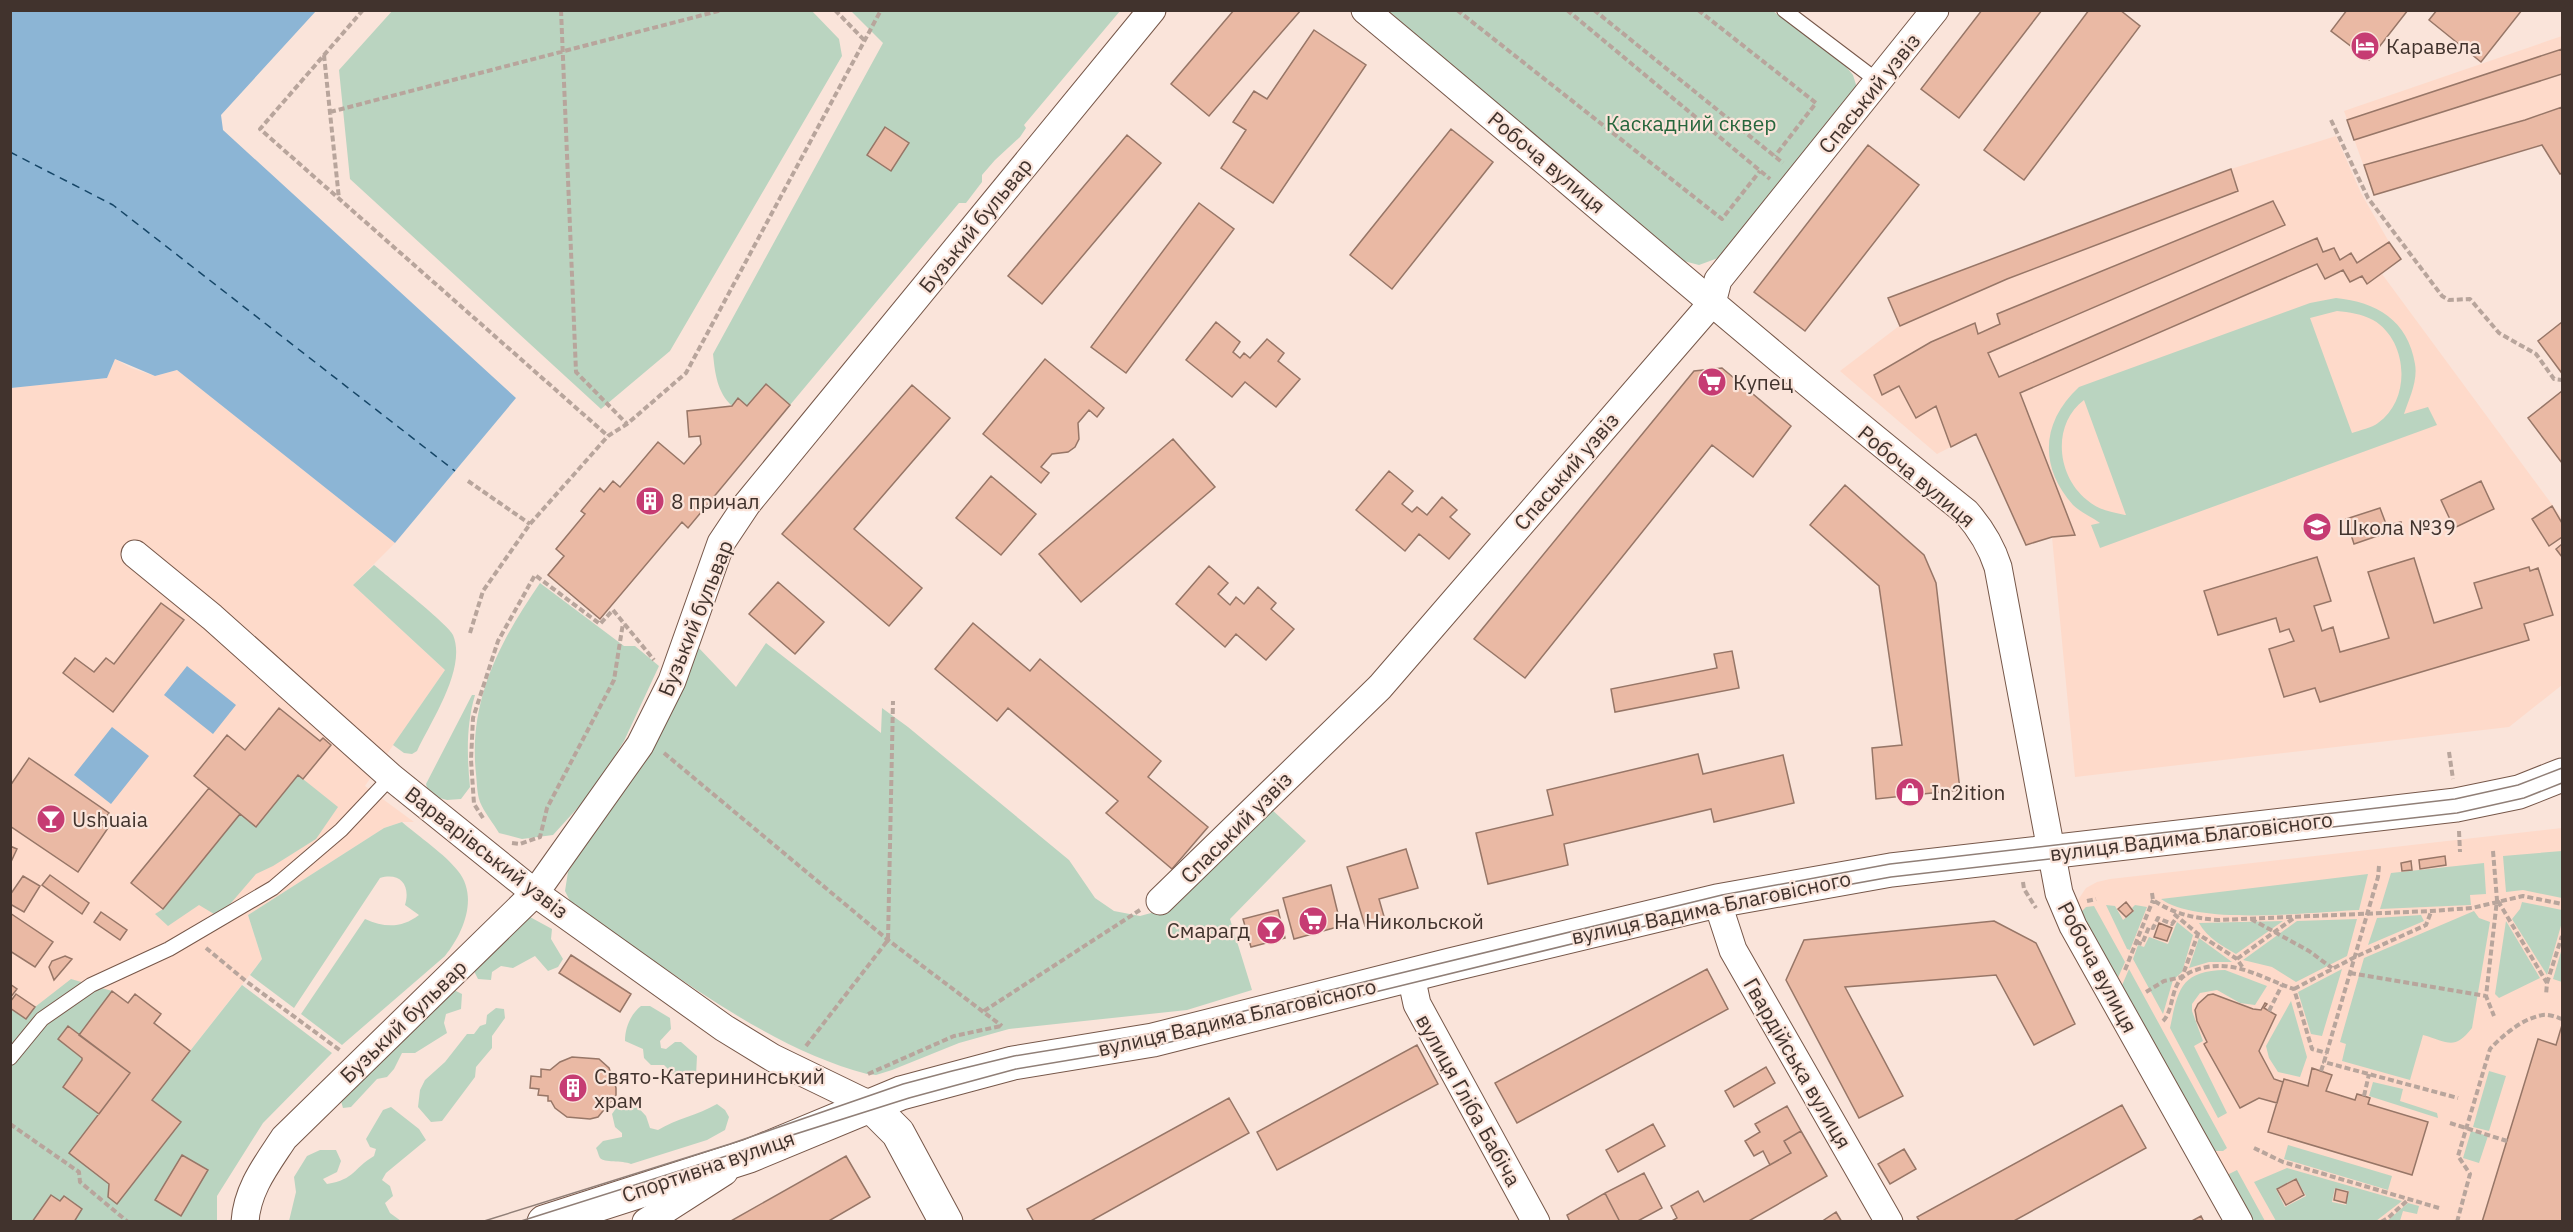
<svg xmlns="http://www.w3.org/2000/svg" width="2573" height="1232" viewBox="0 0 2573 1232" font-family="'IBM Plex Sans',sans-serif">
<style>
.built{fill:#fedaca}
.green{fill:#bad4c0;fill-rule:evenodd}
.water{fill:#8cb5d5}
.lines{fill:none;stroke-linecap:round;stroke-linejoin:round}
.ferry{stroke:#164667;stroke-width:1.5;stroke-dasharray:8 6;stroke-linecap:butt}
.building{fill:#eab9a4;stroke:#977667;stroke-width:1.5}
.lane-casing{stroke:#765749;stroke-width:16}
.street-casing{stroke:#765749;stroke-width:29}
.secondary-casing{stroke:#765749;stroke-width:35}
.path{stroke:#b8a59c;stroke-width:4;stroke-dasharray:6 3;stroke-linecap:butt}
.lane{stroke:#fff;stroke-width:14}
.street{stroke:#fff;stroke-width:27}
.secondary{stroke:#fff;stroke-width:33}
.tram{stroke:#907f77;stroke-width:1.5}
.labels{text-anchor:middle;dominant-baseline:central;stroke-width:4.5;stroke-linejoin:round;paint-order:stroke}
.poi-label{font-size:21px;fill:#41332d;stroke:#fae4da;text-anchor:start}
.street-label{font-size:21px;fill:#41332d;stroke:#fae4da}
.park-label{font-size:21px;fill:#26663c;stroke:#fae4da}
</style>
<rect width="100%" height="100%" fill="#fae4da"/>
<!-- built -->
<path class="built" d="M2562,36V178L2542,145L2374,195L2344,111Z
M2336,136L2361,193L2389,242L2401,259L2382,274L2562,518V685L2509,727L2075,777L2052,537L2026,545L1976,434L1937,454L1840,371L1899,326L1888,298L2231,169Z
M115,359L131,368L155,376L177,370L395,543L353,585L445,670L365,786L414,822H402L384,828L248,915L262,959L190,1051L128,1003L26,1019L11,1009L10,388L107,378Z
M2562,828V1221H2250L2076,903L2086,888L2097,882L2110,879Z"/>
<!-- green -->
<path class="green" d="M393,10L812,11L839,39L842,56L670,351L601,409L350,179L339,70Z
M851,11H1120L1024,125L1026,128L1020,137L995,160L982,175V182L966,203H959L790,405L766,384L747,406L738,398L732,406C717,392 715,373 713,354L883,43Z
M1376,11H1773L1843,63L1853,75L1857,88L1729,254L1699,265L1680,260Z
M2336,298C2376,302 2408,320 2415,364C2418,381 2409,399 2404,414L2428,407L2437,425L2100,548L2091,525L2100,523C2092,517 2080,512 2073,505C2038,466 2042,421 2079,387L2310,303ZM2337,311C2349,312 2362,314 2373,320C2408,340 2412,399 2378,423C2372,428 2360,430 2352,433L2310,318ZM2084,400L2126,515H2125C2111,512 2098,510 2087,500C2056,475 2052,424 2084,400Z
M374,565C386,575 450,626 453,635C467,668 431,721 417,751L412,754L404,753L393,745L445,670L353,585Z
M540,583L624,646H635L659,666L624,741L593,791L553,835L522,839L499,833C493,823 484,812 480,802C477,794 477,783 476,774C468,701 500,641 540,583Z
M766,643L881,733L882,708L908,727L1069,860L1095,898L1114,911L1140,916L1162,910L1269,807L1306,841L1230,919L1252,990L1187,1010L1009,1029L959,1043L892,1070L876,1075L867,1074C763,1047 660,963 571,903L565,891L568,872L646,751L697,646L736,687Z
M472,695H475C466,726 467,756 470,787L461,799L447,800L429,795L426,784Z
M298,775L338,807L316,839L273,866L256,874L219,917L199,905L168,926L155,914L163,909L240,814Z
M402,822C418,836 446,855 458,871C479,897 463,934 445,956L342,1045L301,1014L365,919C385,928 402,928 419,915L405,905C411,885 400,872 380,878L294,1008L250,975L262,959L248,915L384,828Z
M2562,851V898L2523,890L2506,892L2503,856Z
M2484,863L2486,894L2470,895L2471,905L2380,909L2391,873Z
M2368,874L2359,910C2312,912 2198,926 2161,899Z
M2522,902L2562,910V922L2547,975L2512,919L2520,909Z
M2106,905L2115,906L2123,920L2134,911L2132,908L2135,905L2147,907L2130,950L2127,949Z
M2094,906L2125,962L2116,982L2081,912L2086,907Z
M2474,911L2479,918L2490,922L2472,1028C2454,1051 2448,1042 2423,1035L2410,1080L2342,1061L2346,1044L2340,1042L2364,958Z
M2421,915L2424,921L2368,945L2377,918Z
M530,917L552,929L551,939L563,959L558,967L548,971L535,956L513,968L501,966L492,972L491,980L478,979L474,971Z
M2357,919L2347,956L2296,982L2272,967L2243,960L2297,921Z
M2283,921L2236,954C2223,946 2207,938 2199,923Z
M2506,921L2540,978L2499,998L2495,994Z
M2177,922L2193,935L2182,972L2173,980L2163,1014L2133,959L2138,945L2144,947L2149,937L2168,944Z
M2199,938L2232,962H2209L2189,968Z
M2562,948V982L2553,979Z
M2129,969L2227,1148L2223,1151H2213L2120,990Z
M2342,969L2322,1036L2311,1034L2298,992Z
M2225,970L2267,986L2255,1005L2240,1003L2217,990L2200,993L2192,1004V1011L2203,1041L2194,1046L2227,1113L2218,1118L2170,1028C2178,990 2180,971 2225,970Z
M71,979L112,991L127,1003L135,994L161,1014L154,1024L190,1051L242,985L332,1053L263,1123L217,1196V1221H11L10,1009L26,1019L35,1007Z
M454,990L462,994L461,1009L446,1014L444,1023L447,1033L415,1053H402L394,1069L387,1077L377,1079L351,1107L343,1108L341,1101Z
M2291,1001L2307,1057L2300,1077L2278,1072L2269,1058L2266,1046Z
M641,1006H650L670,1018L671,1029L660,1041L661,1048L666,1049L675,1042H681L697,1056L696,1076L693,1083L683,1084L664,1065H651L644,1058L643,1049L625,1041C625,1027 631,1014 641,1006Z
M496,1008L504,1009L505,1018L492,1036V1048L476,1067L475,1077L442,1121L431,1122L418,1107L420,1090L425,1080L445,1062L467,1034H474L480,1026L486,1024L487,1015Z
M2489,1071L2506,1076L2489,1131L2473,1127Z
M2373,1082L2403,1089L2400,1101L2437,1113L2438,1118L2369,1096Z
M634,1103L646,1116L650,1128L658,1130C676,1119 698,1115 717,1104L725,1110L729,1117L725,1130L707,1140L631,1164C622,1160 604,1163 600,1158C598,1155 598,1151 596,1148L603,1141L622,1137V1133L615,1127L612,1114L619,1104Z
M391,1107L419,1129L426,1140L386,1173L382,1180L390,1186L393,1196L385,1203L390,1213L401,1221H289L296,1192L294,1177L307,1156L320,1150H336L341,1161L337,1172L323,1179L327,1184C356,1179 352,1169 374,1156L376,1149L370,1147L366,1139L383,1110Z
M2471,1131L2488,1136L2479,1163L2463,1158Z
M2288,1145L2392,1176L2388,1190L2284,1159Z
M2287,1168L2402,1201L2376,1221H2276L2254,1182ZM2296,1178L2306,1196L2285,1207L2276,1189ZM2335,1188L2349,1191L2346,1205L2332,1202Z
M2237,1170L2265,1221H2250L2227,1175Z
M2408,1203L2419,1206L2417,1214L2403,1211L2400,1221H2387Z"/>
<!-- water -->
<path class="water" d="M10,11H316L221,115L223,130L516,398L395,543L177,370L155,376L115,359L107,378L11,388Z
M187,666L236,705L213,734L164,695Z
M112,727L149,756L111,804L74,775Z"/>
<g class="lines">
<!-- ferry -->
<path class="ferry" d="M10,152L113,205L455,471"/>
</g>
<!-- building -->
<path class="building" d="M1234,10H1301L1209,116L1171,84Z
M1982,10H2042L1959,118L1921,89Z
M2089,10H2120L2140,26L2024,180L1984,150Z
M2347,10H2408L2369,60L2331,31Z
M2437,10H2522L2481,62L2429,20Z
M1314,30L1366,65L1273,203L1221,168L1246,130L1233,122L1254,91L1267,99Z
M2562,49V74L2354,140L2347,120Z
M2562,107V173L2560,174L2542,145L2374,195L2364,165L2525,120Z
M885,127L909,143L891,171L867,155Z
M1451,129L1493,162L1392,289L1350,255Z
M1127,135L1161,163L1042,304L1008,276Z
M1868,145L1919,185L1805,331L1754,292Z
M2231,169L2238,191L2007,279L1900,326L1888,298Z
M2273,201L2285,225L1988,353L1999,377L2317,238L2323,252L2334,248L2340,260L2351,253L2357,263L2389,242L2401,259L2367,284L2362,276L2350,282L2343,270L2325,279L2317,264L2020,393L2075,535L2052,537L2026,545L1976,434L1951,447L1936,406L1916,418L1899,386L1882,395L1874,375L1931,342L1975,323L1978,334L2000,324L1997,314Z
M1199,203L1234,229L1126,373L1091,347Z
M1216,322L1240,342L1233,352L1240,358L1244,353L1250,358L1267,339L1284,353L1278,361L1300,379L1276,407L1245,382L1232,397L1186,360Z
M2562,322V371L2561,372L2538,341Z
M1045,359L1104,408L1097,417L1089,410L1078,423L1079,439L1075,447L1068,452L1052,454L1041,467L1049,473L1041,483L983,434Z
M1722,368L1791,426L1753,477L1712,445L1525,678L1474,639L1694,371Z
M766,384L790,405L688,528L682,522L600,619L548,575L564,556L556,549L585,514L581,511L600,488L604,492L613,481L620,487L658,442L684,464L701,444L700,436L689,437L687,411L732,406L738,398L747,406Z
M912,385L950,418L854,529L922,588L889,626L782,534Z
M2562,391V463L2528,418Z
M1173,439L1215,487L1081,602L1039,554Z
M1389,471L1413,491L1402,504L1412,512L1417,507L1427,515L1442,497L1457,510L1450,517L1470,534L1449,559L1419,534L1405,551L1356,510Z
M991,476L1036,514L1001,555L956,518Z
M2481,481L2494,509L2454,528L2441,500Z
M1845,485L1924,555L1936,583L1960,790L1876,799L1872,748L1902,745L1879,586L1810,525Z
M2552,506L2562,523V537L2549,546L2532,519Z
M2380,508L2389,532L2354,544L2346,519Z
M2401,522L2403,533L2395,535L2392,524Z
M2562,544V557L2556,549Z
M2317,557L2331,601L2314,606L2322,631L2333,627L2340,652L2389,638L2368,572L2414,558L2434,623L2482,608L2474,583L2529,567L2530,571L2538,568L2553,615L2524,624L2529,640L2320,702L2315,688L2284,697L2269,649L2294,641L2289,629L2280,632L2276,618L2218,635L2204,591Z
M1209,566L1228,583L1218,594L1230,605L1236,597L1244,604L1258,587L1276,603L1271,609L1294,629L1266,660L1236,634L1225,647L1176,604Z
M778,582L824,622L795,654L749,614Z
M161,603L184,620L113,712L63,673L75,658L94,672L106,658L114,664Z
M973,623L1030,671L1040,659L1161,761L1148,777L1208,827L1172,869L1106,813L1118,801L1008,708L997,721L935,669Z
M1732,651L1739,688L1615,712L1611,689L1717,668L1714,654Z
M279,708L320,741L323,738L331,745L303,779L298,775L256,827L194,776L227,735L245,750Z
M1698,754L1703,774L1783,755L1794,803L1714,822L1711,809L1564,844L1568,865L1488,884L1476,833L1553,815L1547,790Z
M29,758L109,813L101,824L108,828L78,872L10,826V786Z
M209,788L240,814L163,909L131,883Z
M10,846L17,849L10,864Z
M1406,849L1418,888L1379,899L1385,920L1365,926L1347,867Z
M2445,856L2446,865L2420,869L2419,860Z
M2411,861L2412,870L2402,871L2401,863Z
M50,875L89,903L82,914L42,885Z
M23,876L40,886L24,912L10,904V895Z
M1331,885L1341,926L1294,939L1283,898Z
M2126,902L2133,911L2126,917L2118,909Z
M1278,910L1285,938L1251,947L1243,919Z
M101,912L127,930L120,940L94,922Z
M10,913L53,942L35,967L10,951Z
M1994,921L2036,943L2075,1024L2034,1045L1996,975L1845,987L1903,1096L1859,1118L1786,980L1804,940Z
M2159,923L2172,928L2167,941L2154,937Z
M571,955L631,994L620,1012L559,973Z
M65,956L72,959L54,980L49,967L52,961Z
M1707,969L1728,1009L1517,1123L1495,1083Z
M10,984L17,989L10,998Z
M112,991L128,1003L135,994L161,1014L154,1023L190,1051L152,1100L181,1122L117,1204L108,1197L109,1184L69,1153L130,1073L79,1035Z
M16,994L35,1007L26,1019L10,1008V1002Z
M2213,994L2253,1009L2261,1010L2265,1003L2267,1004L2264,1008L2276,1015L2259,1051L2274,1079L2283,1082L2277,1103L2259,1098L2240,1108L2204,1044L2207,1042L2197,1021L2195,1010L2198,1004L2208,995Z
M2562,1025V1222H2482L2538,1039L2556,1045Z
M68,1026L130,1073L99,1114L63,1087L82,1060V1058L58,1039Z
M1417,1045L1438,1084L1277,1170L1257,1132Z
M572,1057L599,1059L609,1068L616,1088V1095L598,1117L590,1119L567,1117L555,1108L551,1101H548V1096L538,1095L539,1089L530,1088L531,1076L541,1077V1069L550,1070L560,1062Z
M1766,1067L1775,1083L1734,1107L1725,1091Z
M2312,1068L2332,1075L2326,1091L2355,1100L2357,1094L2364,1096L2370,1098L2368,1104L2428,1122L2412,1175L2268,1132L2284,1079L2308,1086Z
M1229,1098L1249,1133L1089,1222H1034L1027,1209Z
M2122,1105L2146,1148L2012,1222H1920L1917,1217Z
M1787,1106L1801,1131L1784,1141L1791,1153L1770,1165L1763,1151L1754,1156L1745,1141L1760,1132L1755,1124Z
M1653,1124L1665,1146L1618,1172L1606,1150Z
M1801,1131L1827,1176L1747,1222H1670L1677,1218L1671,1206L1698,1191L1704,1202L1791,1153L1784,1141Z
M1904,1149L1916,1169L1890,1184L1878,1164Z
M182,1155L208,1170L181,1216L155,1200Z
M846,1156L870,1197L827,1222H729Z
M1644,1173L1662,1208L1636,1222H1620L1605,1193Z
M2296,1179L2304,1195L2286,1205L2277,1189Z
M2336,1189L2348,1192L2346,1203L2334,1200Z
M1605,1193L1620,1222H1570L1567,1215Z
M51,1195L60,1201L64,1196L82,1209L74,1222H32Z
M1836,1212L1842,1222H1821Z
M2201,1216L2204,1222H2190Z"/>
<g class="lines">
<!-- lane casing -->
<g class="lane-casing">
<path id="lane" d="M1784,10L1879,82
M10,1058L42,1019L91,985L169,949L273,888L341,830L391,777"/>
</g>
<!-- street casing -->
<g class="street-casing">
<path id="street" d="M1365,10C1566,177 1762,349 1966,512C1981,529 1991,545 1998,567L2059,893L2073,926L2239,1222
M135,554L212,617L391,777L535,893L724,1028L773,1058L870,1105
M1160,901L1380,687L1712,303L1718,280L1935,10
M1717,901L1733,950L1889,1222
M1411,976L1417,1004L1536,1222
M245,1222C247,1189 267,1164 284,1138L535,893L640,745L672,681L721,543L747,504L1152,10
M646,1222L724,1172"/>
</g>
<!-- secondary casing -->
<g class="secondary-casing">
<path id="secondary" d="M870,1105L898,1133L946,1222
M544,1222L749,1156L901,1093L1013,1063L1153,1040L1450,965L1717,901L1891,870L2456,805L2519,792L2562,775"/>
</g>
<!-- path -->
<path class="path" d="M363,10L260,129L608,436
M561,10L576,372L627,424
M835,10L865,41
M1457,10L1722,219L1760,171
M1567,10L1770,179
M1594,10L1783,163
M1698,10L1816,103L1775,156
M324,55L339,199
M330,112L722,10
M2331,120L2368,198L2442,296L2449,300L2470,299L2499,333L2536,354L2554,379L2562,380
M468,481L530,524
M470,633L483,591L530,524L608,436L627,424L686,373L881,10
M2449,752L2453,779
M664,753L888,940L1002,1026
M483,818L474,804L471,760L473,718L498,641L535,575L600,624L613,610L654,660
M2459,831L2460,852
M512,843L520,844L540,837L547,808L614,680L623,623
M2493,851L2497,900L2486,996L2494,1016
M2379,866L2378,877L2324,1062L2458,1098
M2023,882L2024,889L2036,908
M2152,893L2153,900C2174,914 2193,918 2218,920L2431,911L2472,908L2523,896L2562,904
M2087,901L2096,899
M2498,901L2547,983L2546,995
M2174,914L2198,934L2237,959L2243,968
M2251,919L2309,951L2332,968
M2136,942L2142,944L2149,927L2153,928L2158,918L2172,924L2177,917
M206,948L247,982L341,1051
M2237,959L2294,918
M2125,970L2153,900
M2350,973L2486,996
M2547,983L2562,936
M2294,989L2355,957L2426,925L2431,912
M2146,992L2164,981L2182,977L2198,934
M984,1011L1140,910
M2269,1011L2282,985
M2163,1021C2172,1012 2171,995 2178,983C2182,976 2189,972 2196,970C2232,957 2261,978 2294,989L2312,1049L2327,1053
M806,1046L888,940L893,701
M2321,1071L2324,1062
M868,1074L954,1036L1001,1026
M2364,1096L2369,1074
M2450,1123L2507,1141
M10,1124L79,1172L80,1182L128,1222
M2254,1148L2283,1162L2439,1208
M2381,1222L2388,1218L2409,1199
M2457,1222L2470,1174L2458,1156L2490,1049C2503,1035 2523,1018 2543,1015C2549,1014 2556,1017 2562,1019"/>
<!-- lane -->
<use href="#lane" class="lane"/>
<!-- street -->
<use href="#street" class="street"/>
<!-- secondary -->
<use href="#secondary" class="secondary"/>
<!-- tram -->
<path class="tram" d="M481,1222L730,1144L903,1084L952,1071L1014,1056L1150,1034L1722,895L1890,864L2455,799L2518,785L2562,768
M518,1222L909,1098L1016,1069L1154,1046L1719,908L1891,877L2457,813L2524,798L2562,783"/>
</g>
<!-- icons -->
<defs>
<g id="hotel-disc" transform="scale(1.5)"><circle r="9.5" fill="#c63c73" stroke="#fae4da"/><path d="M-6-4.5h1.5V1H6V5H4.5V3h-9V5H-6ZM-4 0a1.8 1.8 0 1 1 3.6 0ZM.5 0V-2.5h3Q6-2.5 6 0Z" fill="#fff"/></g>
<g id="supermarket-disc" transform="scale(1.5)"><circle r="9.5" fill="#c63c73" stroke="#fae4da"/><path d="M-6-5.5h2.5l.6 2H6L4.5 2H-2.5L-4.4-4H-6ZM-1.5 3.2a1.3 1.3 0 1 0 .1 0ZM3 3.2a1.3 1.3 0 1 0 .1 0Z" fill="#fff"/></g>
<g id="building-disc" transform="scale(1.5)"><circle r="9.5" fill="#c63c73" stroke="#fae4da"/><path d="M-4-6H4V6H1V3H-1V6H-4ZM-2.5-4.3h1.7v1.8h-1.7ZM.8-4.3h1.7v1.8H.8ZM-2.5-1h1.7V.8h-1.7ZM.8-1h1.7V.8H.8Z" fill="#fff"/></g>
<g id="school-disc" transform="scale(1.5)"><circle r="9.5" fill="#c63c73" stroke="#fae4da"/><path d="M0-5L7-2L0 1L-7-2ZM-4 1L0 2.5L4 1V4Q0 6-4 4Z" fill="#fff"/></g>
<g id="shop-disc" transform="scale(1.5)"><circle r="9.5" fill="#c63c73" stroke="#fae4da"/><path d="M-5-2.5h2.3a2.7 3.5 0 0 1 5.4 0H5L5.5 6h-11ZM-1.5-2.5h3a1.5 2.3 0 0 0-3 0Z" fill="#fff"/></g>
<g id="bar-disc" transform="scale(1.5)"><circle r="9.5" fill="#c63c73" stroke="#fae4da"/><path d="M-6-5H6L.8 .8V4.5H3.5V6h-7V4.5H-.8V.8Z" fill="#fff"/></g>
</defs>
<g fill-rule="evenodd">
<use href="#hotel-disc" x="2365" y="46"/>
<use href="#supermarket-disc" x="1712" y="382"/>
<use href="#building-disc" x="650" y="501"/>
<use href="#school-disc" x="2317" y="527"/>
<use href="#shop-disc" x="1910" y="792"/>
<use href="#bar-disc" x="51" y="819"/>
<use href="#supermarket-disc" x="1313" y="921"/>
<use href="#bar-disc" x="1271" y="930"/>
<use href="#building-disc" x="573" y="1088"/>
</g>
<g class="labels">
<!-- poi labels -->
<g class="poi-label">
<text x="2386" y="46">Каравела</text>
<text x="1733" y="382">Купец</text>
<text x="671" y="501">8 причал</text>
<text x="2338" y="527">Школа №39</text>
<text x="1931" y="792">In2ition</text>
<text x="72" y="819">Ushuaia</text>
<text x="1334" y="921">На Никольской</text>
<text x="1250" y="930" text-anchor="end">Смарагд</text>
<text x="594" y="1076">Свято-Катерининський<tspan x="594" dy="24">храм</tspan></text>
</g>
<!-- street labels -->
<g class="street-label">
<text transform="translate(1869 93) rotate(-51)">Спаський узвіз</text>
<text transform="translate(1547 162) rotate(40)">Робоча вулиця</text>
<text transform="translate(975 225) rotate(-51)">Бузький бульвар</text>
<text transform="translate(1566 471) rotate(-49)">Спаський узвіз</text>
<text transform="translate(1917 476) rotate(40)">Робоча вулиця</text>
<text transform="translate(695 618) rotate(-68)">Бузький бульвар</text>
<text transform="translate(1236 827) rotate(-45)">Спаський узвіз</text>
<text transform="translate(2191 836) rotate(-7)">вулиця Вадима Благовісного</text>
<text transform="translate(487 852) rotate(38)">Варварівський узвіз</text>
<text transform="translate(1711 907) rotate(-12)">вулиця Вадима Благовісного</text>
<text transform="translate(2098 967) rotate(62)">Робоча вулиця</text>
<text transform="translate(1237 1017) rotate(-13)">вулиця Вадима Благовісного</text>
<text transform="translate(403 1021) rotate(-44)">Бузький бульвар</text>
<text transform="translate(1798 1063) rotate(60)">Гвардійська вулиця</text>
<text transform="translate(1469 1100) rotate(61)">вулиця Гліба Бабіча</text>
<text transform="translate(708 1166) rotate(-19)">Спортивна вулиця</text>
</g>
<!-- park labels -->
<g class="park-label">
<text x="1691" y="123">Каскадний сквер</text>
</g>
</g>
<!-- border -->
<rect width="2573" height="1232" fill="none" stroke="#41332d" stroke-width="24"/>
</svg>
